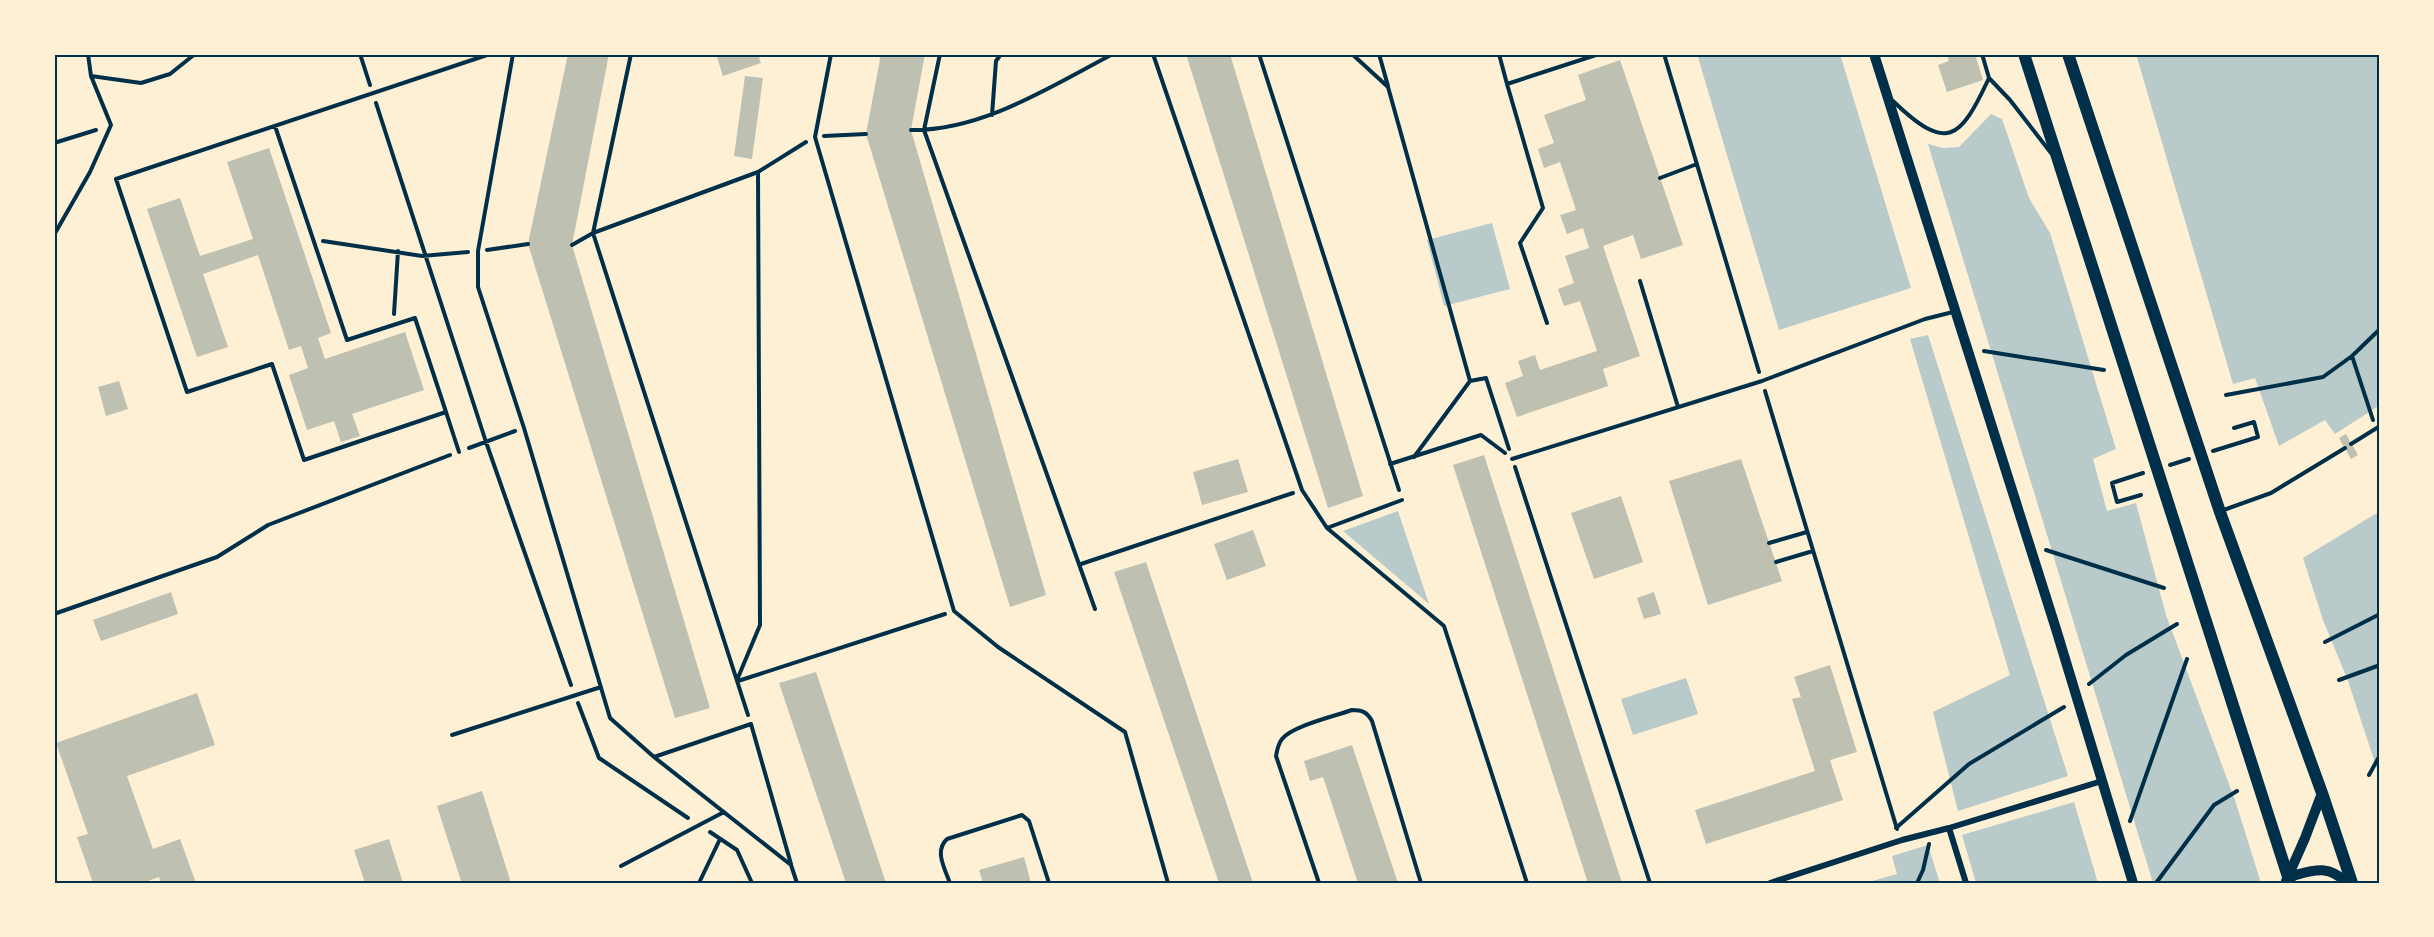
<svg xmlns="http://www.w3.org/2000/svg" width="2434" height="937" viewBox="0 0 2434 937" font-family="'Exo 2',sans-serif">
<style>
.green{fill:#b9caca}
.building{fill:#bec0b2}
.lines{fill:none;stroke-linecap:round;stroke-linejoin:round}
.path{stroke:#003049;stroke-width:4}
.service{stroke:#003049;stroke-width:4}
.minor{stroke:#003049;stroke-width:6}
.tertiary{stroke:#003049;stroke-width:10}
.primary{stroke:#003049;stroke-width:12}
.neatline{fill:none;stroke:#003049;stroke-width:2}
</style>
<rect width="100%" height="100%" fill="#fdf0d5"/>
<!-- green -->
<path class="green" d="M1697,54H1840L1911,288L1779,330Z
M2136,54H2380V405L2335,434L2325,420L2279,446L2255,378L2233,384Z
M1991,114L2002,119L2029,198L2050,233L2116,449L2093,459L2107,511L2136,503L2166,615L2235,800L2261,883H2153L1928,144L1943,148L1959,147Z
M1492,223L1510,289L1444,306L1427,240Z
M1928,335L2068,776L1958,811L1933,712L2010,675L1910,339Z
M1398,511L1429,604L1343,531Z
M2380,511V778L2348,681L2323,620L2303,558Z
M1686,678L1698,714L1633,735L1621,699Z
M2074,802L2098,883H1976L1962,835Z
M1928,845L1940,883H1865L1897,874L1892,856Z"/>
<!-- building -->
<path class="building" d="M568,54H609L572,245L710,708L675,718L528,244Z
M716,54H758L761,63L723,76Z
M881,54H925L911,130L1046,595L1010,607L866,134Z
M1186,54H1230L1363,496L1328,508Z
M1947,54H1966V56L1975,54L1983,80L1947,92L1938,65L1949,61Z
M1620,60L1683,245L1641,259L1633,235L1603,246L1640,356L1603,369L1608,386L1517,417L1505,383L1523,376L1518,361L1535,355L1540,370L1597,351L1580,301L1564,306L1558,289L1574,283L1565,256L1589,248L1583,228L1567,234L1560,215L1576,210L1560,162L1544,168L1538,149L1554,143L1544,115L1586,100L1578,75Z
M745,76L763,78L752,159L734,156Z
M269,148L331,333L318,338L325,359L405,332L424,390L352,414L360,436L341,442L334,421L307,430L289,375L308,368L301,346L289,350L258,255L203,274L228,347L197,357L147,209L180,198L200,256L253,239L227,162Z
M119,381L128,409L106,416L98,387Z
M2346,434L2358,455L2351,459L2339,438Z
M1484,455L1622,883H1588L1453,465Z
M1238,459L1248,492L1202,505L1193,472Z
M1741,459L1782,581L1708,605L1669,481Z
M1621,496L1643,562L1594,579L1571,513Z
M1253,530L1266,566L1227,580L1214,544Z
M1146,562L1253,883H1219L1114,572Z
M171,592L178,614L101,641L93,620Z
M1654,592L1661,614L1644,619L1637,598Z
M1830,665L1857,752L1830,760L1843,800L1706,844L1695,810L1815,771L1792,699L1801,697L1794,677Z
M816,672L886,883H846L779,683Z
M197,693L215,745L127,776L153,849L180,839L196,883H161L159,877L142,883H93L77,837L88,834L56,743Z
M1352,745L1398,883H1358L1323,777L1310,781L1304,761Z
M482,791L511,883H457L461,881L437,806Z
M389,839L403,883H365L354,850Z
M1024,857L1031,883H983L979,870Z"/>
<g class="lines">
<!-- path -->
<path class="path" d="M360,54L370,85
M631,54L593,233L748,715
M940,54L924,130L1095,609
M1259,54L1399,490
M1352,54L1388,87L1470,381
M1379,54L1388,86
M1664,54L1759,372
M376,103L486,442L571,685
M992,115L996,61L1001,54
M911,130C983,131 1051,86 1113,54
M824,136L866,134
M54,143L96,130
M1660,178L1697,164
M323,241L422,256L468,252
M572,245L593,233L758,172L806,142
M487,250L528,244
M394,314L398,251
M1984,351L2104,370
M2352,356L2373,420
M1765,391L1897,829
M2226,395L2323,377L2352,356L2380,329
M469,448L515,431
M2213,451L2258,437L2254,422L2234,428
M1414,457L1470,381L1486,378L1509,449
M1390,464L1481,435L1505,453
M2170,465L2189,459
M1515,467L1650,883
M2141,495L2117,502L2112,483L2143,473
M1769,543L1807,532
M2046,550L2164,588
M1776,562L1813,551
M1081,564L1293,493
M54,614L217,557L268,525L450,455
M2325,642L2380,614
M737,680L760,625L758,172
M2339,680L2380,665
M738,681L945,614
M2089,684L2126,655L2177,624
M578,703L599,758L688,818
M2369,775L2380,755
M2130,821L2187,659
M1896,828L1969,764L2064,707
M710,832L737,850L752,883
M699,883L720,839
M1917,883L1923,870L1929,844
M2156,883L2214,805L2237,791"/>
<!-- service -->
<path class="service" d="M88,54L91,76L141,83L170,74L195,54
M513,54L478,251V287L524,428L610,718L654,757L791,865L797,883
M831,54L815,137L954,611L998,647L1125,732L1168,883
M1153,54L1302,490L1327,528L1444,626L1527,883
M1499,54L1507,84
M1982,54L1989,78L2010,100L2051,153
M1893,101C1947,153 1960,140 1989,78
M275,126L347,340L415,318L446,412L304,460L272,364L187,392L116,179L490,54
M54,235L90,172L111,125L91,76
M1640,281L1678,407
M1547,323L1520,243L1543,208L1507,84L1599,54
M446,412L459,452
M2351,444L2380,426
M1512,459L1762,381L1925,319L1953,312
M2221,511L2271,493L2345,448
M1327,528L1402,500
M452,735L601,687
M654,757L751,724L791,864
M621,866L724,812
M950,883C945,869 934,851 947,839L1022,815L1029,821L1049,883
M1319,883L1276,756C1277,750 1278,744 1282,739C1292,726 1335,716 1352,710C1362,710 1367,712 1372,721L1421,883"/>
<!-- minor -->
<path class="minor" d="M1949,828L1966,883
M1770,883L1902,840L1949,828L2102,781"/>
<!-- tertiary -->
<path class="tertiary" d="M1874,54L2056,629L2133,883
M2288,877C2312,871 2327,863 2347,883
M2286,881L2305,838L2322,793"/>
<!-- primary -->
<path class="primary" d="M2024,54L2290,883
M2068,54L2220,512L2322,793L2352,883"/>
</g>
<!-- border -->
<rect width="2434" height="937" fill="none" stroke="#fdf0d5" stroke-width="111"/>
<rect x="56" y="56" width="2322" height="826" class="neatline"/>
</svg>
